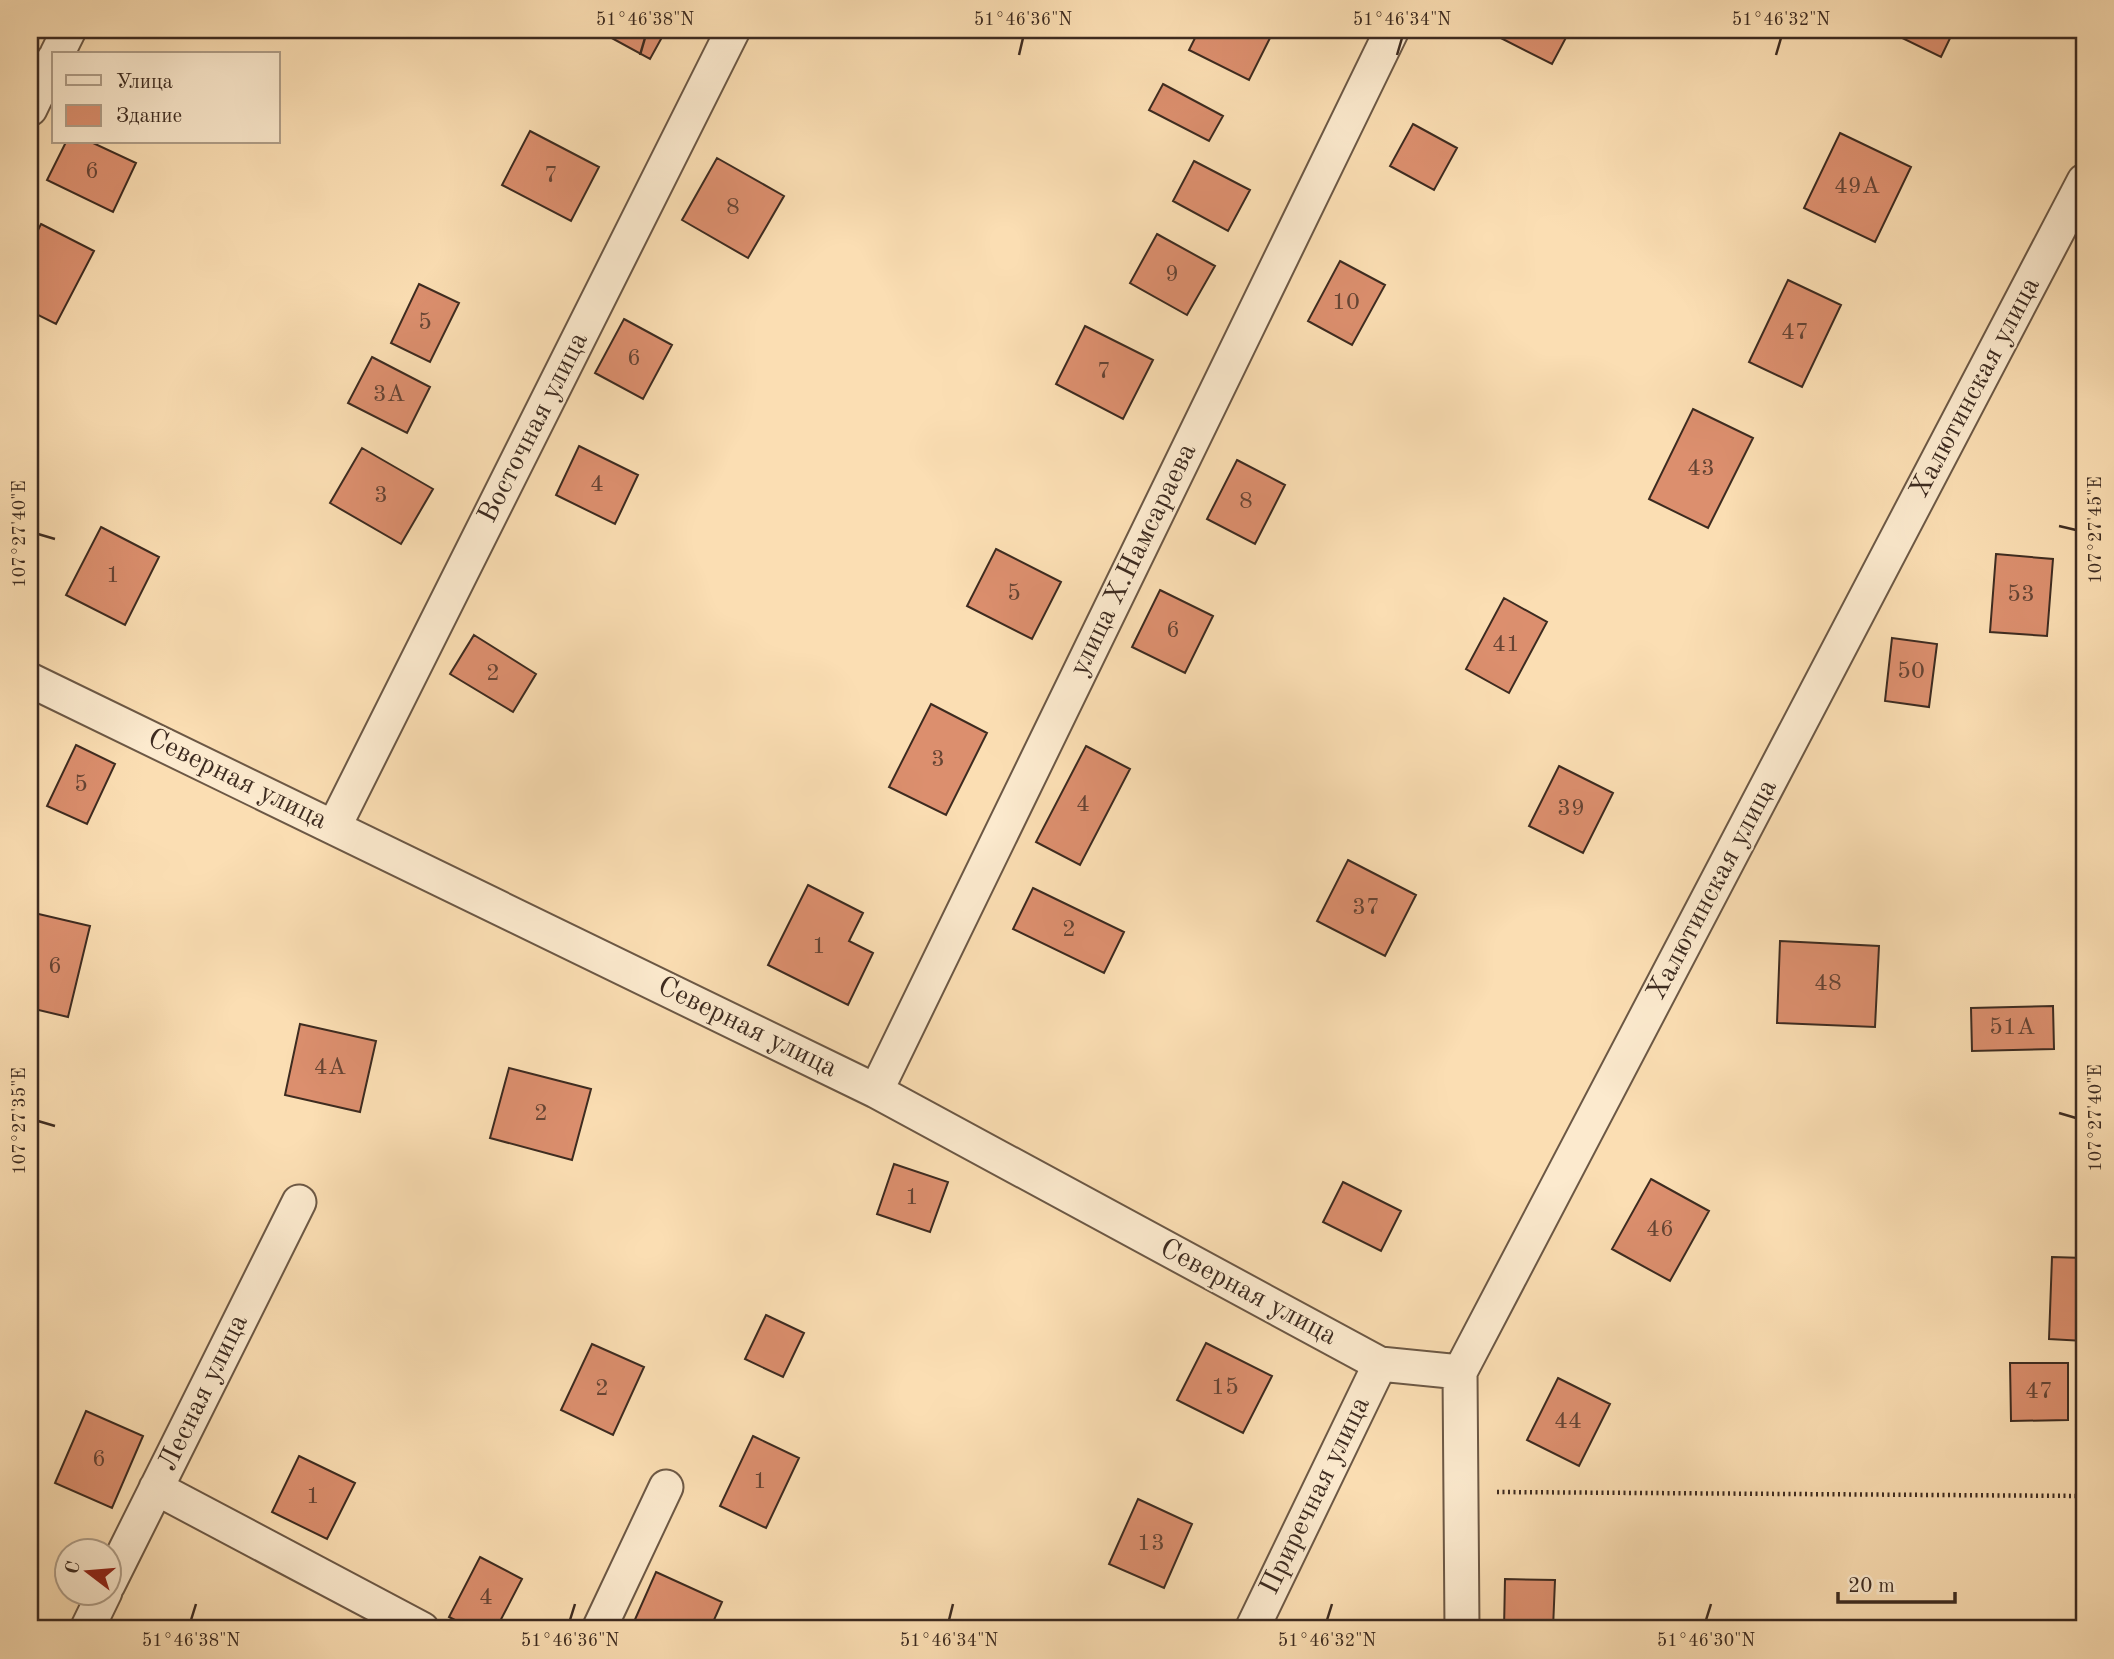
<svg xmlns="http://www.w3.org/2000/svg" width="2114" height="1659" viewBox="0 0 2114 1659" font-family="'Old Standard TT',serif">
<style>
.building{fill:#dc8f6e;stroke:#3d2b20;stroke-width:2}
.lines{fill:none;stroke-linecap:round;stroke-linejoin:round}
.street-casing{stroke:#6c5845;stroke-width:37}
.path{stroke:#3d2b20;stroke-width:4.5;stroke-dasharray:2 3.5;stroke-linecap:butt}
.street{stroke:#fceace;stroke-width:33}
.ticks{fill:none;stroke:#3d2b20;stroke-width:2.5}
.labels{text-anchor:middle;dominant-baseline:central;stroke-width:5;stroke-linejoin:round;paint-order:stroke}
.number-label{font-size:24px;fill:#654434}
.street-label{font-size:28px;fill:#3d2b20;stroke:#fceace}
.neatline{fill:none;stroke:#3d2b20;stroke-width:2.5}
.ticks-label{font-size:18px;text-anchor:middle;fill:#3d2b20}
</style>
<rect width="100%" height="100%" fill="#fbdeb3"/>
<filter id="stains"><feTurbulence type="fractalNoise" baseFrequency=".00286" numOctaves="4"/><feColorMatrix values="0 0 0 0 .2 0 0 0 0 .09 0 0 0 0 .02 0 0 0 .5 -.17"/></filter>
<radialGradient id="worn" r=".72"><stop offset=".6" stop-color="#630" stop-opacity="0"/><stop offset="1" stop-color="#630" stop-opacity=".3"/></radialGradient>
<!-- building -->
<path class="building" d="M597,30H666L650,59Z
M1199,30H1274L1249,80L1189,50Z
M1493,30H1570L1552,64L1491,33Z
M1896,30H1954L1941,57L1894,34Z
M1163,84L1223,116L1209,141L1149,110Z
M1413,124L1457,148L1434,190L1390,166Z
M530,131L599,167L571,221L502,185Z
M1840,133L1911,167L1875,242L1804,208Z
M66,142H91L136,163L113,212L47,180Z
M717,158L784,196L748,258L682,220Z
M1194,161L1250,190L1228,231L1173,201Z
M41,224L94,251L56,324L30,311V246Z
M1157,234L1215,266L1187,315L1130,283Z
M1340,261L1385,285L1352,345L1308,321Z
M1788,280L1841,305L1802,387L1749,362Z
M419,284L459,303L430,362L391,343Z
M624,319L672,345L643,399L595,373Z
M1085,326L1153,360L1123,419L1056,384Z
M372,357L430,387L407,433L348,403Z
M1693,409L1753,438L1708,528L1649,499Z
M579,446L638,475L615,524L556,495Z
M362,448L433,489L401,544L330,503Z
M1237,460L1285,485L1255,544L1207,519Z
M101,527L159,557L125,625L66,595Z
M996,549L1061,582L1032,639L967,606Z
M1996,554L2053,559L2047,636L1990,632Z
M1160,590L1213,616L1185,673L1132,647Z
M1504,598L1547,622L1509,693L1466,669Z
M474,635L536,674L513,712L450,674Z
M1892,638L1937,644L1929,707L1885,701Z
M931,704L987,733L946,815L889,787Z
M76,745L115,764L87,824L47,806Z
M1086,746L1130,769L1080,865L1036,842Z
M1559,766L1613,793L1583,853L1529,826Z
M1348,860L1416,895L1385,956L1317,921Z
M808,885L863,913L849,941L873,953L848,1005L768,965Z
M1033,888L1124,932L1104,973L1013,929Z
M30,912L90,926L68,1017L30,1008Z
M1780,941L1879,946L1875,1027L1777,1023Z
M2053,1006L2054,1049L1972,1051L1971,1008Z
M300,1024L376,1041L360,1112L285,1095Z
M509,1068L591,1089L572,1160L490,1138Z
M894,1164L948,1182L930,1232L877,1214Z
M1651,1179L1709,1211L1670,1281L1612,1249Z
M1343,1182L1401,1211L1381,1251L1323,1222Z
M2052,1257L2084,1258V1341L2049,1339Z
M766,1315L804,1333L783,1377L745,1359Z
M1206,1343L1272,1376L1243,1433L1177,1400Z
M592,1344L644,1367L613,1435L561,1410Z
M2010,1363H2068V1420L2011,1421Z
M1558,1378L1610,1404L1579,1466L1527,1440Z
M86,1411L143,1436L112,1508L55,1483Z
M753,1436L799,1458L766,1528L720,1506Z
M299,1456L355,1483L327,1539L272,1512Z
M1138,1499L1192,1524L1164,1588L1109,1564Z
M480,1557L522,1579L496,1629H473L449,1617Z
M656,1572L722,1602L710,1629H645L633,1624Z
M1505,1579L1555,1580L1553,1629H1504Z"/>
<g class="lines">
<!-- street casing -->
<g class="street-casing">
<path id="street" d="M57,54L69,30
M30,109L54,59
M30,680L876,1091L1380,1364L1460,1372
M334,827L733,30
M876,1091L1392,30
M156,1488L422,1629
M108,1585L299,1202
M87,1629L105,1592
M599,1629L666,1487
M1252,1629L1380,1364
M1462,1629L1460,1372L2084,181"/>
</g>
<!-- path -->
<path class="path" d="M1497,1492L2084,1496"/>
<!-- street -->
<use href="#street" class="street"/>
</g>
<!-- ticks -->
<path class="ticks" d="M640,55L645,38M1019,55L1023,38M1397,55L1402,38M1776,55L1781,38M2059,526L2076,530M38,534L55,539M2059,1113L2076,1118M38,1121L55,1126M191,1620L196,1604M570,1620L575,1604M949,1620L953,1604M1327,1620L1332,1604M1706,1620L1711,1604"/>
<g class="labels">
<!-- number labels -->
<g class="number-label">
<text x="92" y="172">6</text>
<text x="551" y="176">7</text>
<text x="1857" y="187">49А</text>
<text x="733" y="208">8</text>
<text x="1172" y="275">9</text>
<text x="1346" y="303">10</text>
<text x="425" y="323">5</text>
<text x="1795" y="333">47</text>
<text x="634" y="359">6</text>
<text x="1104" y="372">7</text>
<text x="389" y="395">3А</text>
<text x="1701" y="469">43</text>
<text x="597" y="485">4</text>
<text x="381" y="496">3</text>
<text x="1246" y="502">8</text>
<text x="113" y="576">1</text>
<text x="1014" y="594">5</text>
<text x="2021" y="595">53</text>
<text x="1173" y="631">6</text>
<text x="1506" y="645">41</text>
<text x="1911" y="672">50</text>
<text x="493" y="674">2</text>
<text x="938" y="760">3</text>
<text x="81" y="785">5</text>
<text x="1083" y="805">4</text>
<text x="1571" y="809">39</text>
<text x="1366" y="908">37</text>
<text x="1069" y="930">2</text>
<text x="819" y="947">1</text>
<text x="55" y="967">6</text>
<text x="1828" y="984">48</text>
<text x="2012" y="1028">51А</text>
<text x="330" y="1068">4А</text>
<text x="541" y="1114">2</text>
<text x="912" y="1198">1</text>
<text x="1660" y="1230">46</text>
<text x="1225" y="1388">15</text>
<text x="602" y="1389">2</text>
<text x="2039" y="1392">47</text>
<text x="1568" y="1422">44</text>
<text x="99" y="1460">6</text>
<text x="760" y="1482">1</text>
<text x="313" y="1497">1</text>
<text x="1151" y="1544">13</text>
<text x="486" y="1598">4</text>
</g>
<!-- street labels -->
<g class="street-label">
<text transform="translate(1976 388) rotate(-62)">Халютинская улица</text>
<text transform="translate(534 428) rotate(-63)">Восточная улица</text>
<text transform="translate(1134 560) rotate(-64)">улица Х.Намсараева</text>
<text transform="translate(237 780) rotate(26)">Северная улица</text>
<text transform="translate(1713 890) rotate(-62)">Халютинская улица</text>
<text transform="translate(747 1028) rotate(26)">Северная улица</text>
<text transform="translate(1248 1293) rotate(28)">Северная улица</text>
<text transform="translate(204 1393) rotate(-64)">Лесная улица</text>
<text transform="translate(1316 1496) rotate(-64)">Приречная улица</text>
</g>
</g>
<!-- margin -->
<rect width="2114" height="1659" fill="none" stroke="#fbdeb3" stroke-width="77"/>
<!-- legend -->
<rect x="52" y="52" width="228" height="91" fill="#fceace" stroke="#b09e88" stroke-width="2"/>
<rect x="66" y="75" width="35" height="10" fill="#fceace" stroke="#b09e88" stroke-width="2"/>
<text x="116" y="88" font-size="21" fill="#3d2b20">Улица</text>
<rect x="66" y="105" width="35" height="21" fill="#dc8f6e" stroke="#b09e88" stroke-width="2"/>
<text x="116" y="122" font-size="21" fill="#3d2b20">Здание</text>
<!-- north arrow -->
<g transform="translate(88 1572) rotate(286)"><circle r="33" fill="#fceace" stroke="#b09e88" stroke-width="2"/>
<path d="M0-5L12 26L0 18L-12 26Z" fill="#8f2418"/>
<text y="-10" font-size="19" font-weight="bold" text-anchor="middle" fill="#3d2b20">С</text>
</g>
<!-- scale -->
<path d="M1838 1592v10h117v-10" fill="none" stroke="#3d2b20" stroke-width="3.5"/>
<text x="1848" y="1592" font-size="21" fill="#3d2b20" stroke="#fceace" stroke-width="5" paint-order="stroke">20 m</text>
<rect x="38" y="38" width="2038" height="1582" class="neatline"/>
<g class="ticks-label">
<text x="645" y="25">51°46'38"N</text>
<text x="1023" y="25">51°46'36"N</text>
<text x="1402" y="25">51°46'34"N</text>
<text x="1781" y="25">51°46'32"N</text>
<text transform="translate(2095 530) rotate(-90)" y="6">107°27'45"E</text>
<text transform="translate(19 534) rotate(-90)" y="6">107°27'40"E</text>
<text transform="translate(2095 1118) rotate(-90)" y="6">107°27'40"E</text>
<text transform="translate(19 1121) rotate(-90)" y="6">107°27'35"E</text>
<text x="191" y="1646">51°46'38"N</text>
<text x="570" y="1646">51°46'36"N</text>
<text x="949" y="1646">51°46'34"N</text>
<text x="1327" y="1646">51°46'32"N</text>
<text x="1706" y="1646">51°46'30"N</text>
</g>
<rect width="100%" height="100%" filter="url(#stains)"/>
<rect width="100%" height="100%" fill="url(#worn)"/>
</svg>
